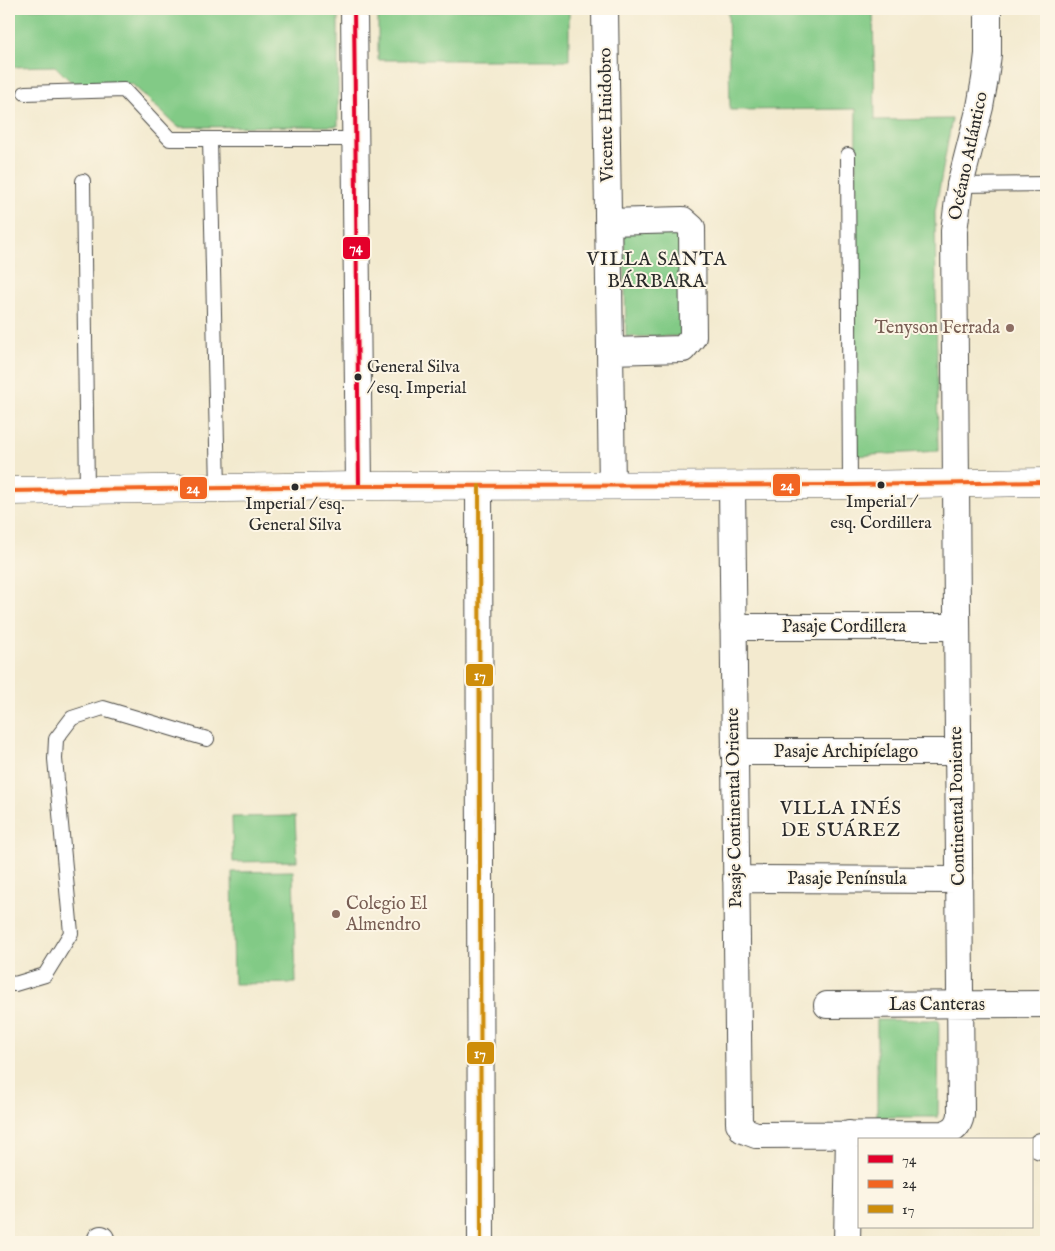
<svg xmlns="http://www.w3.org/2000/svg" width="1055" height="1251" viewBox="0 0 1055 1251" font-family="'IM FELL English',serif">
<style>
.green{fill:#82ca86;stroke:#567a58}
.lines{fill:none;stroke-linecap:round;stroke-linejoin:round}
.service-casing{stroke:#494844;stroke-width:16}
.minor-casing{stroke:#494844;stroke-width:28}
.tertiary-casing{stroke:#494844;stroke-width:29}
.service{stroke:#fff;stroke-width:14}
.minor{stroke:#fff;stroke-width:26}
.tertiary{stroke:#fff;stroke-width:28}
.bus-1-casing{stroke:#fcf5e5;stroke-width:8}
.bus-2-casing{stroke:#fcf5e5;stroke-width:8}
.bus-3-casing{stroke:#fcf5e5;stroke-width:8}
.bus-1{stroke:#e4002b;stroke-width:4}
.bus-2{stroke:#f26522;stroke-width:4}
.bus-3{stroke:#ce8d09;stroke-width:4}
.education-dot{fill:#8d6e63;stroke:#fcf5e5;stroke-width:2}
.bus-dot{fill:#2b2b2b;stroke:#fcf5e5;stroke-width:2}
.labels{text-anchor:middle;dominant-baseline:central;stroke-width:4;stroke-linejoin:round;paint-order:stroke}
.bus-label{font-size:17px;fill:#2b2b2b;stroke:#fcf5e5}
.street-label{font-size:18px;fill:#2b2b2b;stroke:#fcf5e5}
.education-label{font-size:18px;fill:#785e54;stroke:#fcf5e5;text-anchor:end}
.neighbourhood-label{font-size:19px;letter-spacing:1px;fill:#2b2b2b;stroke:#fcf5e5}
.line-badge{stroke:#fcf5e5;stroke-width:2}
.badge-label{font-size:14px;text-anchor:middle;font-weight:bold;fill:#fff}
</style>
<rect width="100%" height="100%" fill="#fcf5e5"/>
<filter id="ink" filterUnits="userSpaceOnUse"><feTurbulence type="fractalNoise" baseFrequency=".02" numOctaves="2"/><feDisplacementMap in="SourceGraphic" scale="10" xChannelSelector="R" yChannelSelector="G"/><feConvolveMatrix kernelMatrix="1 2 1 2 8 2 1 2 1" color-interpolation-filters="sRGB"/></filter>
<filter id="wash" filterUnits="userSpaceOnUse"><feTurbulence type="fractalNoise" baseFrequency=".0096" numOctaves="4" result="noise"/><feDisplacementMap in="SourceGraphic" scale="20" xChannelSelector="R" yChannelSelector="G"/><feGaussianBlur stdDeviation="1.12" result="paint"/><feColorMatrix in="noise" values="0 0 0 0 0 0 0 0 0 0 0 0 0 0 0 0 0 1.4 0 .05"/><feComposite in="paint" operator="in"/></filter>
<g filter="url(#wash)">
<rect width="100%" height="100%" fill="#f3eacf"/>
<!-- green -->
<path class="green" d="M9,9H338V126L178,127L132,84H73L55,66L9,67Z
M378,9H569V60H378Z
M728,9H873L875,120L952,119L935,212L938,451L854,456L856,109L730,110Z
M624,229H681L685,336L626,337Z
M295,816L297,861L233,862L232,817Z
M293,871L296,983L234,984L232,872Z
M877,1020H939L938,1117H877Z"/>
</g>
<g filter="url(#ink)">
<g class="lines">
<!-- service casing -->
<g class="service-casing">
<path id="service" d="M25,93L124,90L170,139H355
M210,139L218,488
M848,155L850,485
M83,181L87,490
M960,185L1046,184
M9,983L15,984L45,975L71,933L55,759L56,739L72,718L103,708L207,739"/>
</g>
<!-- minor casing -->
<g class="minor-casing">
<path id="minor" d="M354,9L359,486
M605,9L612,486
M608,222L683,220L692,228L693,337L683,349L610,351
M732,485L739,1123L743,1130L756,1135L943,1134C954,1131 959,1126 961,1115L954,231L960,185L980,107L985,79L988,54V9
M479,486L481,1242
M733,627H956
M734,752H957
M736,879L959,880
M827,1005L1046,1004
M1041,1146H1046
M101,1239V1242
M847,1242L849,1134"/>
</g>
<!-- tertiary casing -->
<g class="tertiary-casing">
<path id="tertiary" d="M9,491L359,486L850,485L1046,482"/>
</g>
<!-- service -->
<use href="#service" class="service"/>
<!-- minor -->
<use href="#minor" class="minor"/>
<!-- tertiary -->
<use href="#tertiary" class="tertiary"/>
<!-- bus-1 casing -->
<g class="bus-1-casing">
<path id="bus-1" d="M354,9L359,486"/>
</g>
<!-- bus-2 casing -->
<g class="bus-2-casing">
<path id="bus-2" d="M9,491L359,486L850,485L1046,482"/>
</g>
<!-- bus-3 casing -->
<g class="bus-3-casing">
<path id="bus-3" d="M479,486L481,1242"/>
</g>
<!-- bus-1 -->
<use href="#bus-1" class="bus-1"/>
<!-- bus-2 -->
<use href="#bus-2" class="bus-2"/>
<!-- bus-3 -->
<use href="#bus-3" class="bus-3"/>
</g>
</g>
<!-- markers -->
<g class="education-dot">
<circle cx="1010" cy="328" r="5"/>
<circle cx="336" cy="914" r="5"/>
</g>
<g class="bus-dot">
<circle cx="358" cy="377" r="4.5"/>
<circle cx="881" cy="485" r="4.5"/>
<circle cx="295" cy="487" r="4.5"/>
</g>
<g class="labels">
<!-- bus labels -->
<g class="bus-label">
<text x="367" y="367" text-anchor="start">General Silva<tspan x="367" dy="21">/ esq. Imperial</tspan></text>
<text x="881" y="502">Imperial /<tspan x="881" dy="21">esq. Cordillera</tspan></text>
<text x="295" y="504">Imperial / esq.<tspan x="295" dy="21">General Silva</tspan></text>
</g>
<!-- street labels -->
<g class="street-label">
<text transform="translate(607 115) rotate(-91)">Vicente Huidobro</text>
<text transform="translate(969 156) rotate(-78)">Océano Atlántico</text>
<text x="844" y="627">Pasaje Cordillera</text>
<text x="846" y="752">Pasaje Archipíelago</text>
<text transform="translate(958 806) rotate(-91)">Continental Poniente</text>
<text transform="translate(735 808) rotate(-91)">Pasaje Continental Oriente</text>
<text x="847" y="879">Pasaje Península</text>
<text x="937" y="1005">Las Canteras</text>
</g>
<!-- education labels -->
<g class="education-label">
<text x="1000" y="328">Tenyson Ferrada</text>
<text x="346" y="904" text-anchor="start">Colegio El<tspan x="346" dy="21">Almendro</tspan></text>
</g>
<!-- neighbourhood labels -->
<g class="neighbourhood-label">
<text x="657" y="260">VILLA SANTA<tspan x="657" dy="22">BÁRBARA</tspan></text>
<text x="841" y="809">VILLA INÉS<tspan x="841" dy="22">DE SUÁREZ</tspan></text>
</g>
</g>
<g class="line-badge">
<rect x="342" y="236" width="29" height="24" rx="5" fill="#e4002b"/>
<rect x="772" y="473" width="29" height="24" rx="5" fill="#f26522"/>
<rect x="179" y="476" width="29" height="24" rx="5" fill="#f26522"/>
<rect x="465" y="663" width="29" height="24" rx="5" fill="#ce8d09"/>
<rect x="466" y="1041" width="29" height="24" rx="5" fill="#ce8d09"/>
</g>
<g class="badge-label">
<text x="356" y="252">74</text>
<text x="787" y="490">24</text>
<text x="193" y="493">24</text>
<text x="480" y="680">17</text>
<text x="480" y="1058">17</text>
</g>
<!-- margin -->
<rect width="1055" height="1251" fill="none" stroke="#fcf5e5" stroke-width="30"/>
<!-- legend -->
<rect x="858" y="1138" width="175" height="90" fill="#fcf5e5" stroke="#a8a49b"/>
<rect x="868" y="1155" width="25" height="8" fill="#e4002b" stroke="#a8a49b"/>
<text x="902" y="1164" font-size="15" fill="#2b2b2b">74</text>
<rect x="868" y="1180" width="25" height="8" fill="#f26522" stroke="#a8a49b"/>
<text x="902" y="1188" font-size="15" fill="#2b2b2b">24</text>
<rect x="868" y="1205" width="25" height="8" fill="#ce8d09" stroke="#a8a49b"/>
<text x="902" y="1214" font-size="15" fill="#2b2b2b">17</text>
</svg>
